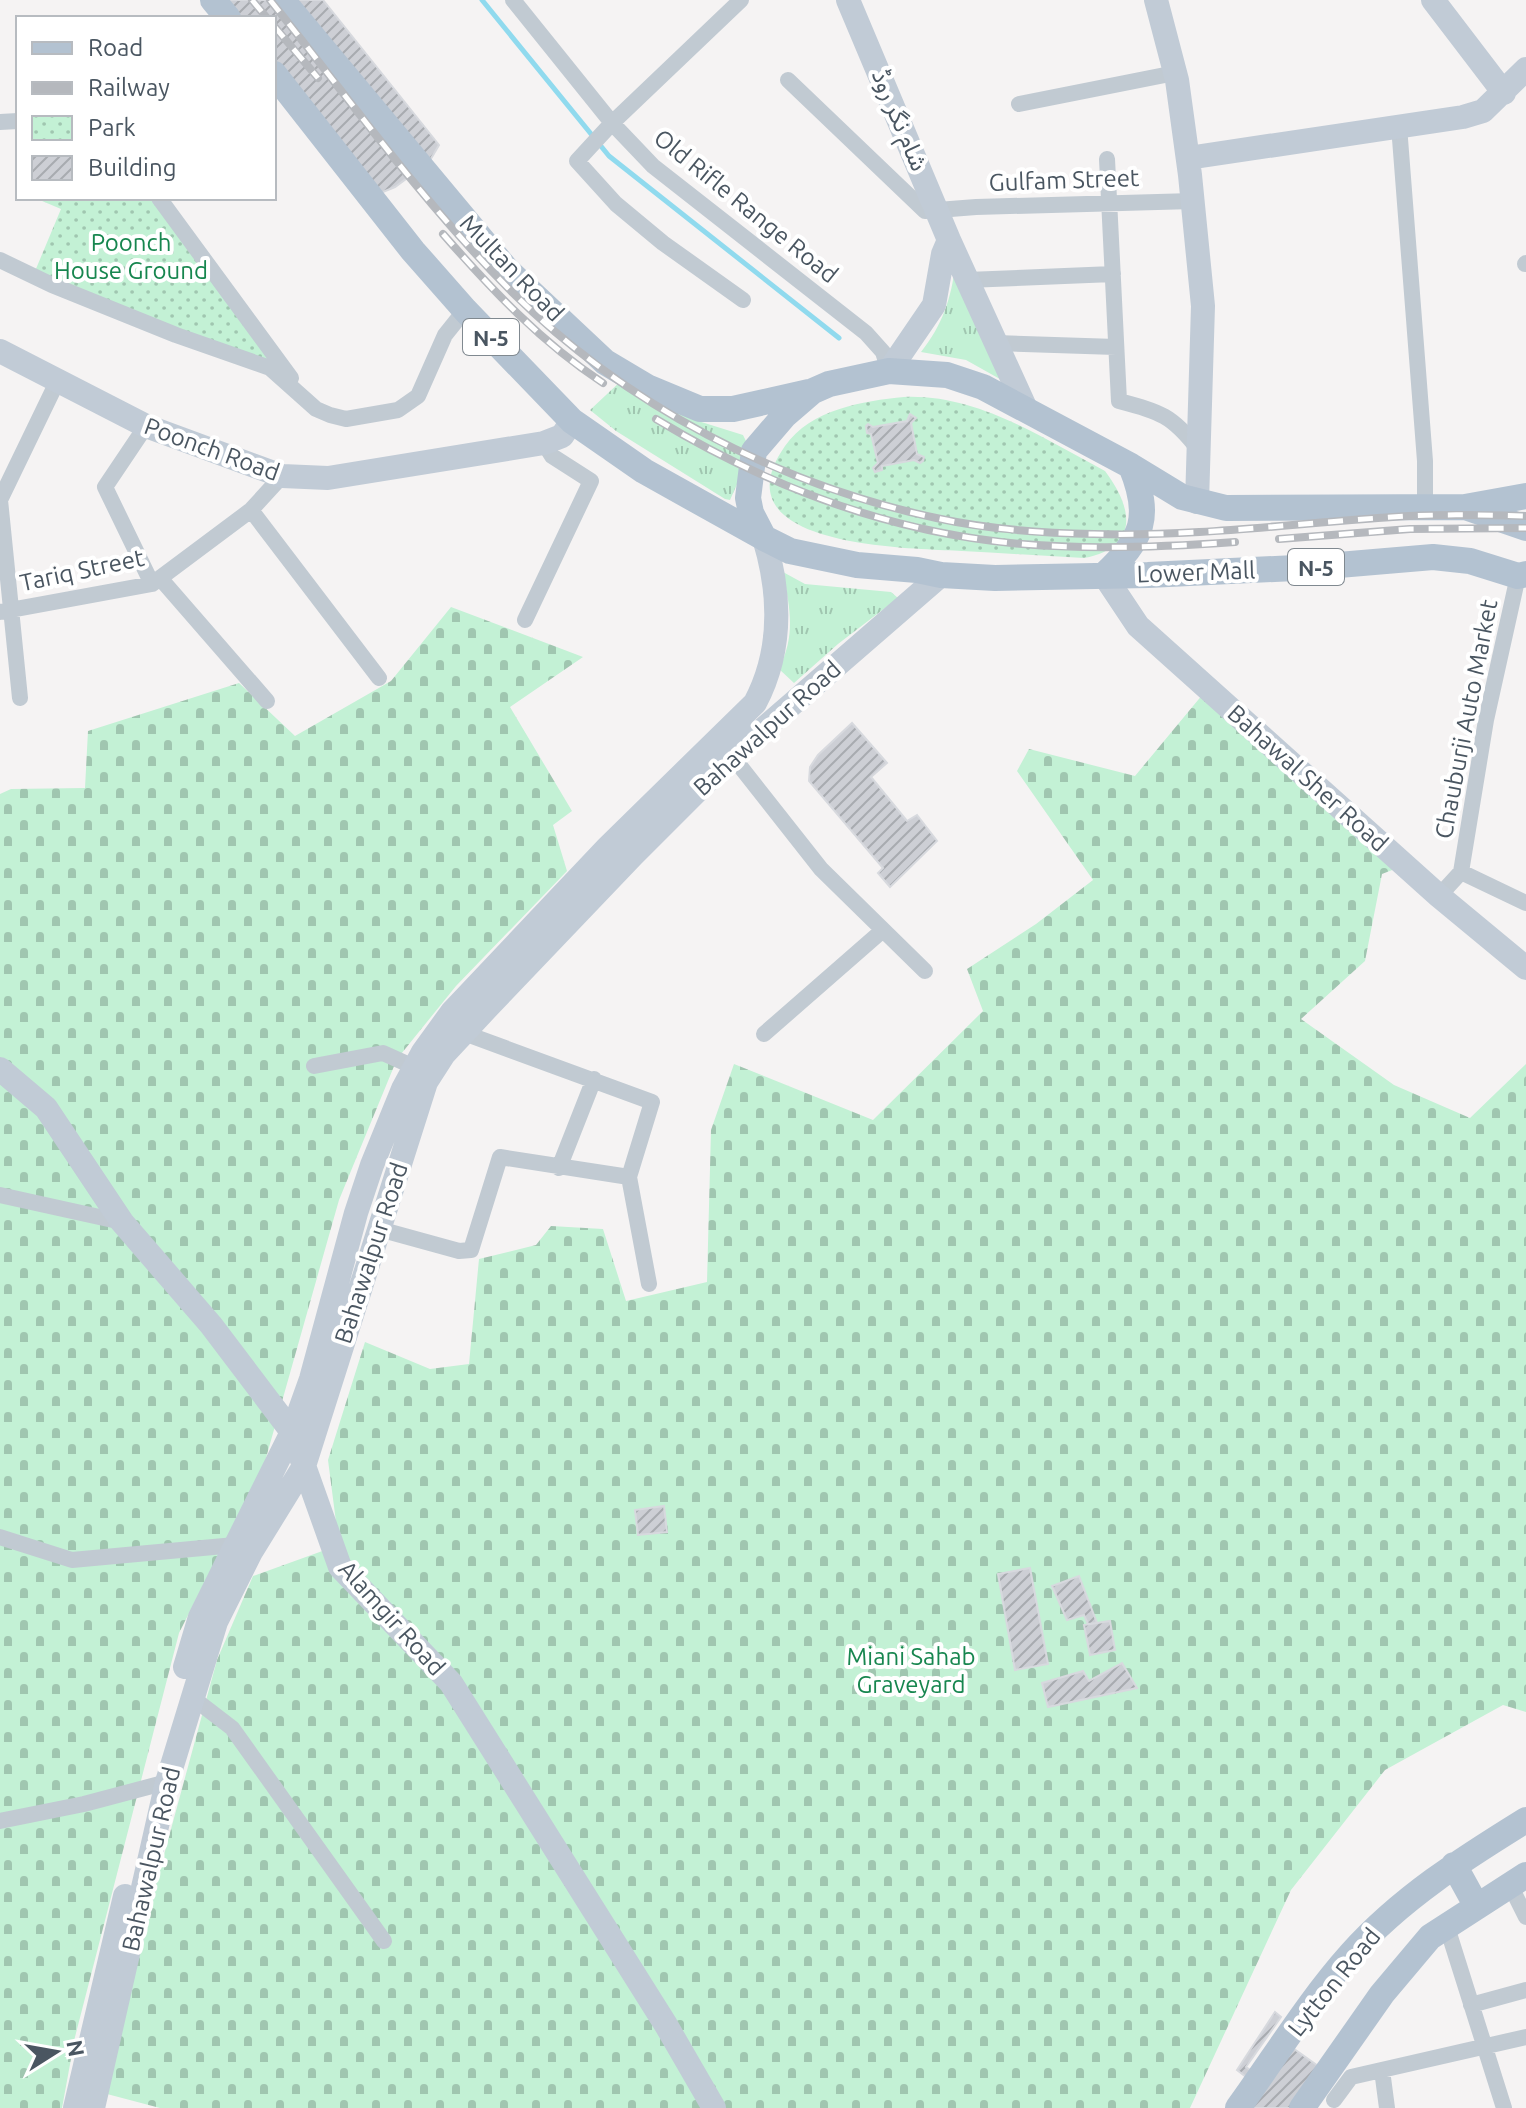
<svg xmlns="http://www.w3.org/2000/svg" width="1526" height="2108" viewBox="0 0 1526 2108" font-family="Ubuntu,'Noto Sans Arabic',sans-serif">
<style>
.grass{fill:url(#grass-tufts)}
.cemetery{fill:url(#cemetery-stones)}
.park{fill:url(#park-dots)}
.lines{fill:none;stroke-linecap:round;stroke-linejoin:round}
.stream{stroke:#90daee;stroke-width:5}
.building{fill:url(#building-hatch);stroke:#d7d9de;stroke-width:2}
.street{stroke:#c1cad2;stroke-width:16}
.secondary{stroke:#c1cbd6;stroke-width:24}
.primary{stroke:#b3c2d1;stroke-width:26}
.rail-casing{stroke:#b5b8bd;stroke-width:8}
.rail{stroke:#fff;stroke-width:5;stroke-dasharray:15;stroke-linecap:butt}
.labels{text-anchor:middle;dominant-baseline:central;stroke-width:8;stroke-linejoin:round;paint-order:stroke}
.shield{fill:#fff;stroke:#808990;stroke-width:2}
.shield-label{font-size:22px;font-weight:bold;fill:#4a5661}
.street-label{font-size:24px;fill:#4a5661;stroke:#fff}
.park-label{font-size:24px;fill:#17864f;stroke:#fff}
</style>
<defs>
<pattern id="grass-tufts" width="24" height="20" patternUnits="userSpaceOnUse" patternTransform="scale(2)"><rect width="24" height="20" fill="#c3f1d5"/><path d="M3 7l-1-3M5 7V3M7 7l1-3M15 17l-1-3M17 17v-4M19 17l1-3" fill="none" stroke="#a0c6b0"/></pattern>
<pattern id="cemetery-stones" width="16" height="16" patternUnits="userSpaceOnUse" patternTransform="scale(2)"><rect width="16" height="16" fill="#c3f1d5"/><path d="M2 7V4a2 2 0 0 1 4 0v3zM10 15v-3a2 2 0 0 1 4 0v3z" fill="#a0c6b0"/></pattern>
<pattern id="park-dots" width="8" height="8" patternUnits="userSpaceOnUse" patternTransform="scale(2)"><rect width="8" height="8" fill="#c3f1d5"/><path d="M2 2h.1M6 6h.1" fill="none" stroke="#a0c6b0" stroke-width="1.8" stroke-linecap="round"/></pattern>
<pattern id="building-hatch" width="6" height="6" patternUnits="userSpaceOnUse" patternTransform="scale(2)"><rect width="6" height="6" fill="#cdcfd5"/><path d="M-1 1l2-2M0 6l6-6M5 7l2-2" fill="none" stroke="#a8abb0"/></pattern>
</defs>
<rect width="100%" height="100%" fill="#f5f3f3"/>
<!-- grass -->
<path class="grass" d="M955,265L1007,383L966,360L921,352C942,326 952,297 955,265Z
M622,380L695,420L743,435L746,441L738,482L730,500L725,499L616,431L590,410Z
M783,572L805,584L891,592L898,598L838,644L794,683L779,669C796,634 790,609 783,572Z"/>
<!-- cemetery -->
<path class="cemetery" d="M451,607L583,657L510,707L572,811L553,825L567,871L456,986L397,1059L339,1200L264,1465L179,1633L75,2037L62,2108H0V794L11,789L85,788L88,731L239,683L295,736L391,681Z
M1208,688L1405,865L1382,874L1365,961L1301,1019L1394,1085L1470,1118L1526,1064V1712L1503,1705L1385,1770L1291,1890L1190,2108H160L107,2094L143,1932L217,1660L253,1576L339,1545L328,1460L365,1342L430,1369L469,1364L479,1259L536,1245L551,1226L603,1229L626,1301L707,1282L711,1130L734,1064L873,1120L983,1011L967,969L1036,924L1093,880L1017,771L1029,749L1135,776Z"/>
<!-- park -->
<path class="park" d="M35,198H159L304,396L269,368L33,276L61,209Z
M904,397C978,394 1042,438 1105,471C1133,508 1140,547 1084,558C1043,556 1003,553 962,551C909,548 714,548 785,446C811,409 863,401 904,397Z"/>
<g class="lines">
<!-- stream -->
<path class="stream" d="M482,0L609,156L839,338"/>
</g>
<!-- building -->
<path class="building" d="M206,0H323L439,145L429,162L395,187L368,198L274,84V18H220Z
M910,414L916,418L911,423L917,454L924,457L923,461L920,463L914,460L882,466V470L875,472L873,468L878,463L871,434L867,433L866,426L868,424L873,427L907,421Z
M852,723L887,763L871,777L907,821L917,815L937,841L890,887L878,873L883,868L809,781L810,767L818,755Z
M664,1506L667,1532L638,1535L635,1510Z
M1030,1568L1048,1664L1015,1670L998,1574Z
M1079,1576L1097,1623L1088,1624L1084,1615L1067,1620L1052,1586Z
M1110,1621L1115,1650L1090,1655L1084,1625Z
M1122,1663L1137,1688L1048,1707L1042,1683L1083,1671L1089,1681Z
M1275,2012L1281,2017L1246,2067L1263,2079L1287,2044L1321,2068L1303,2108H1244L1259,2087L1237,2070Z"/>
<g class="lines">
<!-- street -->
<path class="street" d="M513,0L612,123L653,166L866,333L883,352L889,371
M741,0L612,123L577,161L616,204L663,243L743,300
M788,80L925,211L976,207L1193,201
M1019,104L1175,73
M0,122L18,121
M1399,126L1425,461V508
M1107,159L1119,401C1160,412 1172,415 1198,449
M159,198L291,378
M0,260L52,285L176,335L270,368L316,409L330,415L346,419L398,410L418,396L445,335L465,310
M1525,264L1526,263
M967,280L1113,274
M996,343L1116,347
M146,426L105,487L152,584
M251,510L379,678
M160,578L267,701
M0,612L152,584L251,510L282,476
M525,620L591,481L552,456L544,443
M20,698L0,500L57,382
M732,756L821,869L925,971
M1461,872L1486,720L1518,576
M1439,896L1461,872L1526,903
M464,1033L652,1102L629,1177L649,1284
M764,1034L883,930
M314,1066L383,1053L414,1067
M559,1168L594,1079
M0,1195L122,1222
M379,1229L459,1251L471,1250L500,1157L629,1177
M0,1537L72,1560L235,1545
M193,1698L232,1728L384,1941
M0,1821L84,1804L167,1782
M1510,1885L1526,1917
M1446,1924L1504,2108
M1471,2005L1526,1990
M1382,2070L1387,2108
M1334,2100L1351,2077L1526,2037"/>
<!-- secondary -->
<path class="secondary" d="M848,0L949,240L1026,409
M1156,0L1177,80L1190,175L1203,306L1197,502
M1433,0L1504,93
M1188,158L1463,117L1483,111L1526,69
M0,351L146,426L282,476L328,478L544,443L562,436L572,421
M889,371L934,305L943,254L949,240
M1104,575L1138,626L1439,896L1526,968
M0,1069L46,1108L122,1222L211,1325L292,1432L340,1567L451,1683L666,2025L714,2108
M185,1667L200,1617L292,1432L311,1379L356,1213L372,1165L403,1089L423,1052L452,1012L608,847L755,703C783,650 781,594 764,538
M75,2108L125,1896
M93,2108L167,1782L216,1622L251,1552L304,1466L426,1082L444,1054L485,1010L634,854L732,756L941,575"/>
<!-- primary -->
<path class="primary" d="M213,0L228,18
M282,0L507,270L605,362L647,387L700,409H733L809,392
M274,74L413,251L465,310L572,421L644,471L764,538
M1131,466L1182,497L1226,508L1465,507L1526,496
M1468,508L1526,528
M1104,575C1143,539 1152,517 1131,466L983,387L947,375L889,371L829,384L813,391L784,416L754,451L748,498L751,513L764,538L790,551L857,565L917,570L941,575L995,578L1148,575L1315,567L1433,557L1470,561L1518,576L1526,574
M1454,1865L1476,1905
M1238,2108C1275,2057 1309,2001 1351,1954C1401,1898 1463,1859 1526,1820
M1302,2108L1382,1994L1430,1937L1526,1875"/>
<!-- rail casing -->
<g class="rail-casing">
<path id="rail" d="M252,0L267,18
M270,0C348,97 420,199 508,288C624,405 780,486 941,519C992,530 1043,533 1094,534C1200,537 1304,522 1409,516C1448,514 1487,515 1526,516
M274,26L318,78
M443,234C492,290 541,342 603,383
M656,419C767,486 891,533 1022,544C1093,550 1165,547 1235,542
M1279,539L1410,529L1526,528"/>
</g>
<!-- rail -->
<use href="#rail" class="rail"/>
</g>
<g class="labels">
<!-- shield labels -->
<g class="shield">
<rect x="463" y="319" width="56" height="36" rx="6"/>
<rect x="1288" y="549" width="56" height="36" rx="6"/>
</g>
<g class="shield-label">
<text x="491" y="337">N-5</text>
<text x="1316" y="567">N-5</text>
</g>
<!-- street labels -->
<g class="street-label">
<text transform="translate(900 120) rotate(67)">شام نگر روڈ</text>
<text transform="translate(1064 180) rotate(-2)">Gulfam Street</text>
<text transform="translate(746 206) rotate(39)">Old Rifle Range Road</text>
<text transform="translate(512 268) rotate(46)">Multan Road</text>
<text transform="translate(212 449) rotate(20)">Poonch Road</text>
<text transform="translate(82 570) rotate(-12)">Tariq Street</text>
<text transform="translate(1196 572) rotate(-2)">Lower Mall</text>
<text transform="translate(1466 719) rotate(-79)">Chauburji Auto Market</text>
<text transform="translate(767 728) rotate(-42)">Bahawalpur Road</text>
<text transform="translate(1308 778) rotate(42)">Bahawal Sher Road</text>
<text transform="translate(371 1253) rotate(-72)">Bahawalpur Road</text>
<text transform="translate(392 1618) rotate(48)">Alamgir Road</text>
<text transform="translate(151 1859) rotate(-77)">Bahawalpur Road</text>
<text transform="translate(1334 1982) rotate(-51)">Lytton Road</text>
</g>
<!-- park labels -->
<g class="park-label">
<text x="131" y="242">Poonch<tspan x="131" dy="28">House Ground</tspan></text>
<text x="911" y="1656">Miani Sahab<tspan x="911" dy="28">Graveyard</tspan></text>
</g>
</g>
<!-- legend -->
<rect x="16" y="16" width="260" height="184" fill="#ffffff" stroke="#b7bbc0" stroke-width="2"/>
<rect x="32" y="42" width="40" height="12" fill="#b3c2d1" stroke="#b7bbc0" stroke-width="2"/>
<text x="88" y="56" font-size="24" fill="#4a5661">Road</text>
<rect x="32" y="82" width="40" height="12" fill="#b5b8bd" stroke="#b7bbc0" stroke-width="2"/>
<text x="88" y="96" font-size="24" fill="#4a5661">Railway</text>
<rect x="32" y="116" width="40" height="24" fill="url(#park-dots)" stroke="#b7bbc0" stroke-width="2"/>
<text x="88" y="136" font-size="24" fill="#4a5661">Park</text>
<rect x="32" y="156" width="40" height="24" fill="url(#building-hatch)" stroke="#b7bbc0" stroke-width="2"/>
<text x="88" y="176" font-size="24" fill="#4a5661">Building</text>
<!-- north arrow -->
<g transform="translate(56 2052) rotate(79)" stroke="#ffffff" stroke-width="6" paint-order="stroke">
<path d="M0-6L14 30L0 20L-14 30Z" fill="#4a5661"/>
<text y="-12" font-size="22" font-weight="bold" text-anchor="middle" fill="#4a5661">N</text>
</g>
</svg>
